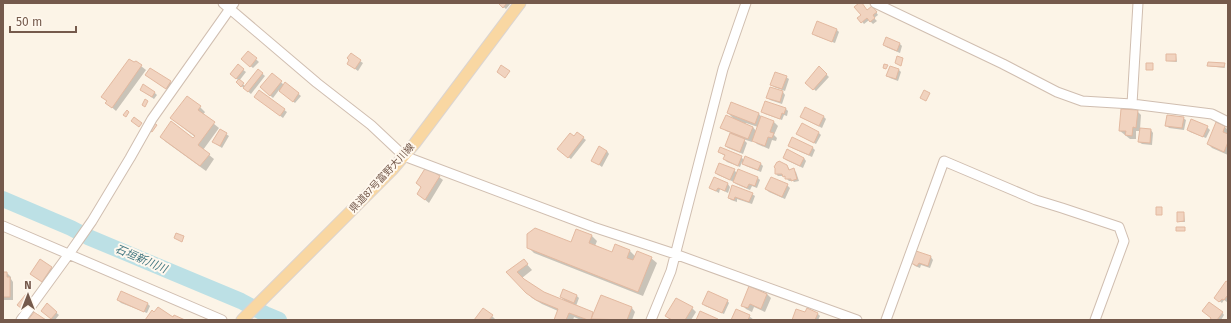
<svg xmlns="http://www.w3.org/2000/svg" width="1231" height="323" viewBox="0 0 1231 323" font-family="'Fira Sans','Noto Sans JP',sans-serif">
<style>
.shadow{fill:#0003;fill-rule:evenodd}
.lines{fill:none;stroke-linecap:round;stroke-linejoin:round}
.river{stroke:#bce0e5;stroke-width:16}
.building{fill:#f1d3bf;stroke:#e3b9a0}
.minor-casing{stroke:#d0beb0;stroke-width:11}
.major-casing{stroke:#dbd4d0;stroke-width:13}
.minor{stroke:#fff;stroke-width:9}
.major{stroke:#f9d7a2;stroke-width:11}
.labels{text-anchor:middle;dominant-baseline:central;stroke-width:4;stroke-linejoin:round;paint-order:stroke}
.street-label{font-size:10px;fill:#755a4c;stroke:#fff8ee}
.water-label{font-size:11px;font-style:italic;fill:#437781;stroke:#fff8ee}
</style>
<rect width="100%" height="100%" fill="#fcf4e7"/>
<!-- shadow -->
<path class="shadow" d="M499,3H511L506,9Z
M874,9L878,15L874,18L877,21L873,24L869,20L864,24L859,18L867,11Z
M837,30L839,32L835,43L816,36L813,33Z
M886,39L900,44L902,46L900,53L886,47L884,45Z
M248,52L259,62L253,68L245,62Z
M1176,55L1177,62L1167,61Z
M360,61L363,63L358,71L351,66Z
M136,62L146,70L116,111L107,103Z
M1224,64L1225,68L1208,66Z
M238,66L246,72L239,81L245,86L258,70L265,76L251,94L238,83V80L234,77Z
M899,70L901,72L898,81L890,78L888,76Z
M272,74L284,85L286,83L301,96L295,103L279,90L273,98L264,90Z
M826,74L829,77L816,91L809,85Z
M146,75L170,82L172,84L169,90Z
M786,77L789,79L785,91L774,87L771,84Z
M260,91L287,112L283,118L258,99Z
M144,92H154L157,95L154,99Z
M783,92L785,95L782,104L770,100L768,98Z
M732,104L759,114L762,117L774,122L778,126L774,135L777,138L776,141L772,140L769,149L757,144L753,140L752,142L743,139L747,143L743,154L728,148L726,146L731,133L726,131L722,127L735,120L728,113ZM746,123L758,127L756,131L753,127L745,124Z
M200,107L205,112L203,115L219,128L203,150L214,159L206,171L166,142L161,137L194,139L195,137L171,118Z
M786,109L788,111L787,116L784,115L782,120L765,114L762,112Z
M1137,111L1141,115L1140,129L1151,130L1153,133L1152,145L1142,144L1139,142L1140,131H1136V139H1130L1120,131Z
M801,117H824L826,119L822,128L804,119Z
M1183,118L1186,120L1184,130L1169,128L1166,125Z
M1217,123L1225,127L1228,130L1227,134L1228,135V155L1212,148L1208,144Z
M1207,127L1210,130L1206,138L1190,132L1188,129Z
M220,130L229,136L222,148L216,144Z
M577,133L586,140L571,159L561,152Z
M819,133L821,135L816,144L800,136L798,134Z
M790,145L812,147L815,150L812,157L792,148Z
M607,151L609,154L602,167L592,160Z
M787,151L804,158L806,161L803,168L786,160L784,158Z
M719,152L741,157L744,160L746,157L761,164L763,166L761,172L746,166L742,162L740,167L727,162L724,159L725,156Z
M787,166L790,170H793L796,172L799,181L794,182L793,181H789L784,176H778L775,173V167Z
M734,170L737,173L738,171L758,178L760,180L757,188L752,186L750,190L736,184L734,182L718,175L716,173Z
M439,177L443,180L429,203L418,194L422,188L417,183Z
M714,178L728,184L730,187L728,193L720,189L719,193L710,188Z
M787,185L790,188L785,199L769,192L766,189Z
M752,194L755,196L752,204L737,199V202L731,200L729,198Z
M1184,213L1185,222H1179L1178,221Z
M577,230L592,236L597,241L595,246L612,253L630,251L636,257L651,258L657,263L643,296L534,253L528,247L571,243Z
M917,252L931,257L933,260L930,268L921,265L920,268L915,266L912,263Z
M40,260L54,270L45,284L31,274Z
M524,261L532,270L522,278L544,293L566,302L561,297L564,291L577,296L579,298L576,306L594,315L632,308L635,312L632,320H581L574,317L573,320H555L558,311L542,304L532,298L508,272Z
M3,273H7L11,277V279L13,282V300H3Z
M1228,283V300L1227,302L1224,300L1222,303L1218,300Z
M749,288L767,294L771,298L765,312L754,307L752,312L746,309L742,305Z
M118,300L147,303L150,306L147,313L121,303Z
M727,300L729,303L724,314L705,306L703,303Z
M47,305L59,315L55,320H53L45,313Z
M692,308L696,312L691,320H671L666,316Z
M1222,312L1224,315L1221,320H1211Z
M805,314H818L820,316L818,320H793Z
M492,316L496,320H475Z
M749,316L754,320H733Z"/>
<g class="lines">
<!-- river -->
<path class="river" d="M3,199L71,228L88,237L241,301L267,315L279,320"/>
</g>
<!-- building -->
<path class="building" d="M498,3H507L503,8Z
M859,3H862L867,10L872,6L877,12L873,15L875,18L870,22L867,18L861,23L857,18L861,15L854,7Z
M817,21L837,29L832,42L812,34Z
M886,37L900,43L897,51L883,45Z
M248,51L257,58L250,67L241,59Z
M351,53L361,60L355,69L347,64L349,60L347,58Z
M1166,54H1176V61H1166Z
M897,56L903,58L901,66L895,63Z
M129,59L134,62L136,61L142,65L112,108L105,103L107,101L101,97Z
M1208,62L1225,63L1224,67L1207,66Z
M1146,63H1153V70H1146Z
M238,64L244,69L236,79L230,74Z
M884,64L888,65L886,69L883,68Z
M501,65L510,71L505,78L497,72Z
M819,66L827,74L813,90L805,83Z
M890,66L899,69L896,79L886,76Z
M150,68L171,81L166,89L145,75Z
M258,69L263,73L248,92L243,88Z
M775,72L787,76L782,89L770,85Z
M272,73L282,81L270,96L260,87Z
M239,79L244,83L241,87L236,82Z
M285,82L299,93L293,102L279,91Z
M143,84L155,92L152,97L140,90Z
M770,87L783,91L780,102L766,98Z
M259,90L285,109L280,116L254,97Z
M924,90L930,93L926,101L920,98Z
M187,96L201,106L198,110L215,122L198,145L210,154L200,166L160,137L171,121L193,138L195,136L170,118Z
M145,99L148,101L145,107L142,105Z
M765,101L786,108L784,114L782,113L780,119L761,112Z
M731,102L759,113L755,124L727,113Z
M805,107L824,116L819,126L800,117Z
M1121,109L1138,110L1136,128L1133,127L1132,136L1125,135L1126,131H1119Z
M127,110L129,112L126,117L123,115Z
M726,115L753,127L748,139L720,128Z
M1167,115L1184,117L1182,128L1165,126Z
M761,116L774,121L770,132L774,133L772,138L768,137L765,146L752,141Z
M134,117L142,123L139,127L131,121Z
M1191,119L1208,126L1203,137L1187,130Z
M1216,122L1225,126L1223,132L1228,134V142L1224,152L1207,144Z
M154,123L157,125L152,132L149,130Z
M802,123L819,132L814,143L796,134Z
M1140,128L1151,129L1150,143L1138,142Z
M220,129L227,133L220,146L212,142Z
M577,132L584,137L568,158L557,149L570,133L574,136Z
M730,133L745,139L740,152L725,146Z
M792,137L813,147L809,155L788,146Z
M599,146L607,151L599,165L591,161Z
M720,147L742,156L738,166L723,159L725,155L718,152Z
M787,149L804,158L800,166L783,158Z
M745,156L761,163L758,170L742,164Z
M779,161L787,165L789,170L794,168L797,179L791,181V179H785V176L783,177L782,174H775V168L774,167L777,162H778Z
M719,163L735,169L730,180L715,173Z
M426,167L440,176L425,200L417,194L421,187L416,183Z
M738,169L758,177L755,186L749,184L747,188L733,182Z
M714,177L728,183L725,191L718,188L716,191L709,188Z
M771,177L788,184L782,197L765,189Z
M732,185L753,193L749,202L735,197L734,200L728,198Z
M1156,207H1162V215H1156Z
M1177,212H1184V221L1177,222Z
M1176,227H1185V231H1176Z
M535,228L571,242L576,229L592,235L589,243L612,252L615,244L630,250L627,258L633,260L637,251L652,257L638,292L527,248V234Z
M176,233L184,236L182,242L174,238Z
M916,251L931,256L928,266L919,263L917,266L911,263Z
M40,259L52,267L42,282L30,274Z
M524,259L528,264L517,272L524,279L544,292L593,312L591,320H588L569,313L566,320H554L558,309L536,300L526,293L506,272Z
M3,272H7V277H10V297H3Z
M1226,281L1228,282V297L1227,296L1224,300L1222,299L1219,302L1214,298Z
M749,286L767,294L761,309L750,304L748,308L741,306Z
M563,289L577,295L574,303L560,297Z
M121,291L148,303L144,312L117,300Z
M708,291L728,300L722,313L702,304Z
M26,294L34,301L25,311L17,305Z
M601,295L632,307L627,320L591,319Z
M676,298L693,307L685,320H672L665,316Z
M1209,302L1223,312L1217,320H1210L1211,318L1202,311Z
M47,303L57,312L51,319L41,311Z
M158,307L173,317L174,315L185,320H145L152,310L154,312Z
M483,308L493,315L489,320H474Z
M807,308L818,313L815,320H792L796,309L805,312Z
M736,309L750,315L748,320H731Z
M700,311L718,319L717,320H696Z
M34,312L46,320H28Z"/>
<g class="lines">
<!-- minor casing -->
<g class="minor-casing">
<path id="minor" d="M223,3L317,83L371,125L404,156L593,227L675,254L857,320
M875,3L1003,64L1057,92L1082,101L1132,104L1212,114L1228,122
M1132,104L1138,3
M3,226L222,320
M21,320L69,254L92,221L130,158L152,119L234,3
M651,320L671,271L723,69L746,3
M886,320L944,161L1036,200L1062,208L1119,227L1124,241L1095,320"/>
</g>
<!-- major casing -->
<g class="major-casing">
<path id="major" d="M242,320L392,170L415,143L520,3"/>
</g>
<!-- minor -->
<use href="#minor" class="minor"/>
<!-- major -->
<use href="#major" class="major"/>
</g>
<g class="labels">
<!-- street labels -->
<g class="street-label">
<text transform="translate(382 178) rotate(-47)">県道87号富野大川線</text>
</g>
<!-- water labels -->
<g class="water-label">
<text transform="translate(141 259) rotate(23)">石垣新川川</text>
</g>
</g>
<!-- border -->
<rect width="1231" height="323" fill="none" stroke="#755a4c" stroke-width="8"/>
<!-- north arrow -->
<g transform="translate(28 295)" stroke="#fff8ee" stroke-width="3" paint-order="stroke">
<path d="M0-3L7 15L0 10L-7 15Z" fill="#755a4c"/>
<text y="-6" font-size="11" font-weight="bold" text-anchor="middle" fill="#755a4c">N</text>
</g>
<!-- scale -->
<path d="M10 26v6h66v-6" fill="none" stroke="#755a4c" stroke-width="2"/>
<text x="16" y="26" font-size="12" fill="#755a4c" stroke="#fff8ee" stroke-width="3" paint-order="stroke">50 m</text>
</svg>
